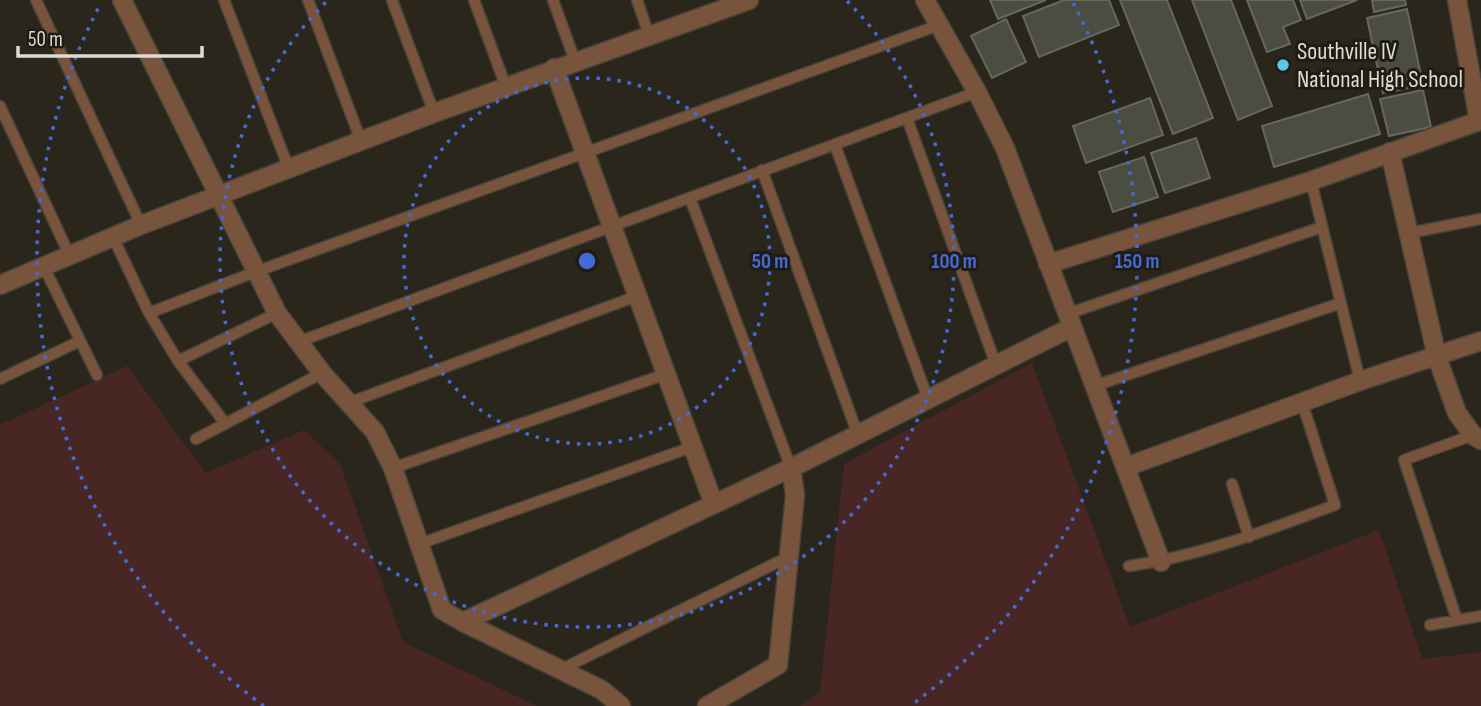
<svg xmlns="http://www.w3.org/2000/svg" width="1481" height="706" viewBox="0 0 1481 706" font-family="'Sofia Sans Condensed',sans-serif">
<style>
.green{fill:#482623}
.building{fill:#4c4d42;stroke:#67685c;stroke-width:2}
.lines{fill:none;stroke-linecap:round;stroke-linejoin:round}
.service-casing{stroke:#48433a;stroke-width:13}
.minor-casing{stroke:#48433a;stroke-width:21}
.service{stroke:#78543c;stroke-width:10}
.minor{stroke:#78543c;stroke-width:18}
.ring{fill:none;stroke:#446ad7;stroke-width:3.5;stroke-dasharray:3.5 7}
.poi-dot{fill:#5bc7e7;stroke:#211c13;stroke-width:2.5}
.labels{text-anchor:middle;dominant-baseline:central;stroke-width:6;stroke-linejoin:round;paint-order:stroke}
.poi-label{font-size:24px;fill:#dfdbd5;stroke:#211c13;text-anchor:start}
.centre{fill:#446ad7;stroke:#211c13;stroke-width:3.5}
.ring-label{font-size:21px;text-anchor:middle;font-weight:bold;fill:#446ad7;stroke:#211c13;stroke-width:6;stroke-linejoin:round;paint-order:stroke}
</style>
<rect width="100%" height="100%" fill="#2b261c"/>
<!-- green -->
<path class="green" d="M1032,363L1130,627L1379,530L1422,659L1481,652V706H800L820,692L844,464Z
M127,366L206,473L304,430L340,464L403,642L537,706H0V425Z"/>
<!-- building -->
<path class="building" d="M990,0H1046L998,19Z
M1064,0H1109L1119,25L1039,57L1023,16Z
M1120,0H1167L1213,118L1173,134Z
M1192,0H1231L1272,106L1238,120Z
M1247,0H1293L1301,20L1283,27L1290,44L1267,52Z
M1300,0H1357L1307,19Z
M1372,0H1405L1406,5L1374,12Z
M1407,9L1423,85L1383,93L1367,18Z
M1006,19L1026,62L992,78L971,36Z
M1423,90L1431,127L1389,136L1380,99Z
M1368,94L1380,134L1274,167L1262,126Z
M1150,98L1163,135L1086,163L1073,126Z
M1196,138L1210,178L1165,193L1151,153Z
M1144,157L1158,197L1113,212L1099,172Z"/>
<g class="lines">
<!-- service casing -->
<g class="service-casing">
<path id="service" d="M36,0L141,225
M224,0L289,169
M308,0L361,141
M392,0L434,113
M474,0L506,87
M553,0L575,61
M637,0L649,35
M0,106L69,254
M907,118L996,365
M835,145L928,399
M762,170L858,435
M1311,181L1360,381
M690,198L791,468
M1409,233L1481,219
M113,237L149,313L178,361L225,423
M43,265L97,375
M149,313L255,272L939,25
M1067,314L1322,227
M298,342L977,92
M178,361L277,313
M0,379L80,341
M1094,386L1341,303
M348,403L637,296
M196,439L322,373
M393,468L666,374
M1232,484L1249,537
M419,544L692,447
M1129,566C1200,556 1268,530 1335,505L1302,402
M1457,620L1404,460L1473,435
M1430,625L1481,616
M560,670L790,556"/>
</g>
<!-- minor casing -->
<g class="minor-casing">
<path id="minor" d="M122,0L277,313L322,373L375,432L393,468L442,610L463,622L602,690L621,706
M925,0L977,92L1005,148L1161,562
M554,68L713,502
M1390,152L1437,357L1457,413L1473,435L1481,440
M1048,264L1311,181L1479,121L1457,0
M0,285L141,225L434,113L749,0
M1126,467L1360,381L1481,341
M463,622L791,468L1072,327
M707,706L778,665L795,495L791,468"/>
</g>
<!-- service -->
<use href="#service" class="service"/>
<!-- minor -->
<use href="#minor" class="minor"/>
</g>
<!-- distance rings -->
<g class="ring">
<circle cx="587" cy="261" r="183"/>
<path d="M847 1A367 367 0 1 1 327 1"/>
<path d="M264 706A550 550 0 0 1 101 3M1073 3A550 550 0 0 1 910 706"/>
</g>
<!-- markers -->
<circle class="poi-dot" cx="1283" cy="65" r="7"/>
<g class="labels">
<!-- poi labels -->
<g class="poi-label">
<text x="1297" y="51">Southville IV<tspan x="1297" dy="28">National High School</tspan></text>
</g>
</g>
<circle cx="587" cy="261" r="10" class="centre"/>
<g class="ring-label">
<text x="770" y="268">50 m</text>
<text x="954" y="268">100 m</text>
<text x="1137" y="268">150 m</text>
</g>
<!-- scale -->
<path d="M18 46v10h184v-10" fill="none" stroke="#dfdbd5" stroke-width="3.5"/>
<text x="28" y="46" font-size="21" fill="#dfdbd5" stroke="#211c13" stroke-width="5" paint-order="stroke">50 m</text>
</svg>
